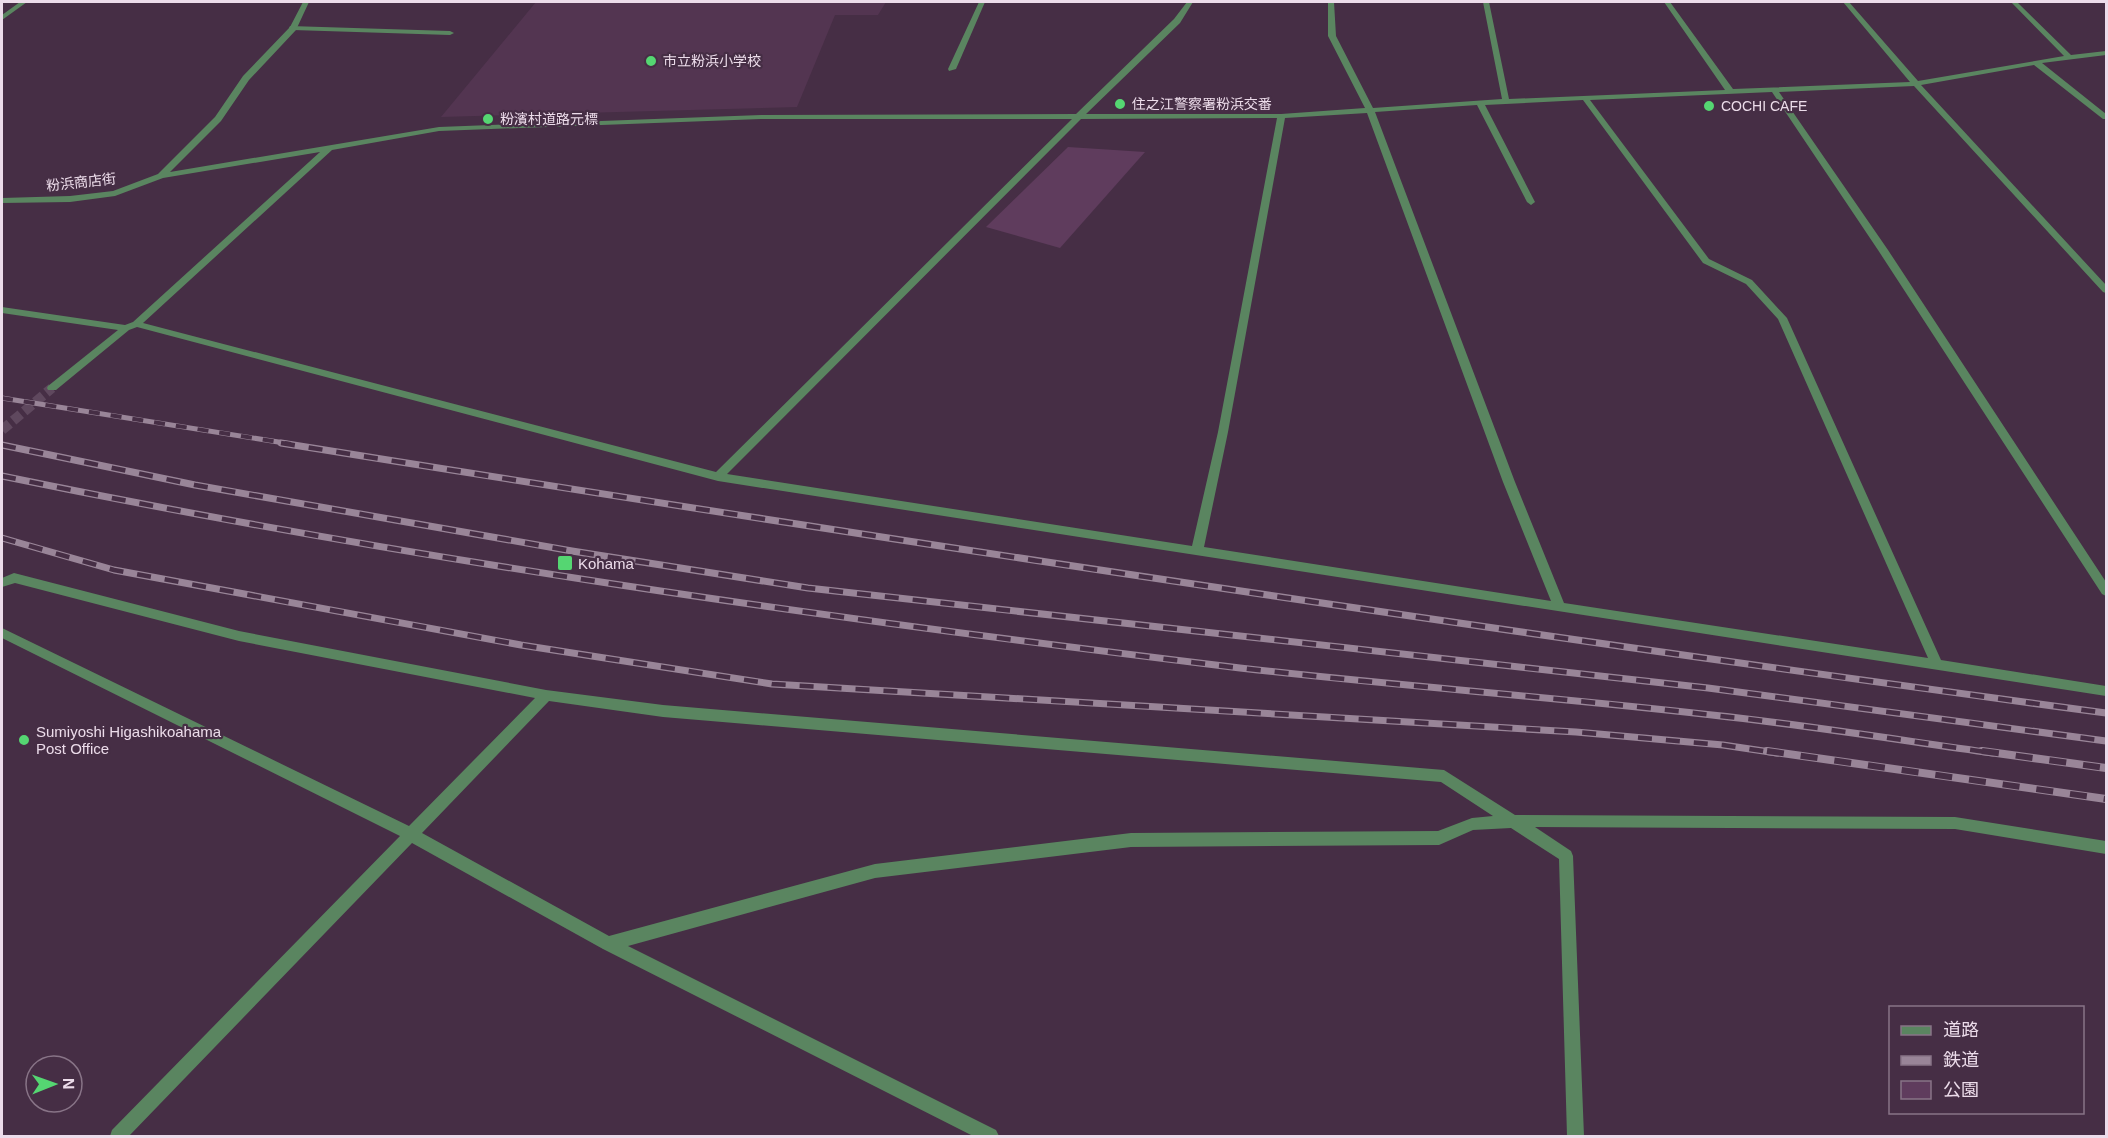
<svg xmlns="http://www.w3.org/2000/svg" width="2108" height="1138" viewBox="0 0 2108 1138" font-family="Arial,'Noto Sans JP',sans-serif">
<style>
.built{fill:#533551}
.green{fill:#5f3c5d}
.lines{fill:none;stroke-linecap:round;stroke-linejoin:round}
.street-tunnel{stroke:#5f485e;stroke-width:10;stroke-dasharray:10 4.5;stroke-linecap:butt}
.lane{fill:#5a8560;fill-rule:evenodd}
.street{fill:#5a8560;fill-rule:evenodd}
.rail-far2-casing{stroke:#998598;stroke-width:5}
.rail-far1-casing{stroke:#998598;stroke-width:7}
.rail-casing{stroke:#998598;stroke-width:8}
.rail-far2{stroke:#462e45;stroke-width:4;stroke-dasharray:11;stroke-linecap:butt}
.rail-far1{stroke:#462e45;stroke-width:4.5;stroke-dasharray:14;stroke-linecap:butt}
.rail{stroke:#462e45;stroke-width:6;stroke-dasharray:17;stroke-linecap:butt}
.poi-dot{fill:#55d672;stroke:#462e45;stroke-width:2}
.labels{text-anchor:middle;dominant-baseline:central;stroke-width:4.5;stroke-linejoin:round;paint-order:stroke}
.far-poi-label{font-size:14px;fill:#ecdcea;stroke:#462e45;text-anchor:start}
.far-street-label{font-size:14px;fill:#ecdcea;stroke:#462e45}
.poi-label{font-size:15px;fill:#ecdcea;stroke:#462e45;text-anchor:start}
</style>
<rect width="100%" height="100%" fill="#462e45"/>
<!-- built -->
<path class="built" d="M536,2H886L878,15H835L797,107L441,117Z"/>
<!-- green -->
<path class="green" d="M1068,147L1145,152L1060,248L986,227Z"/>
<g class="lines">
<!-- street-tunnel -->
<path class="street-tunnel" d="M2,430L52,388"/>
<!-- lane -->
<path class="lane" d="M290,26L450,31L454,33L450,35L293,30L289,28Z"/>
<!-- street -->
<path class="street" d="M20,2H27L2,20V15Z
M303,2H309L296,30L249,80L221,121L170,172L439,127L761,115L1076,114L1174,19L1187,2H1193L1180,23L1086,114H1281L1365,108L1328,36V2H1334L1336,36L1373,108L1502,99L1483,2H1489L1509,99L1725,90L1664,2H1670L1733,89L1910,82L1843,2H1849L1918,81L2064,56L2011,2H2017L2071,55L2106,51V55L2042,63L2106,114V119H2103L2034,65L1921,85L2106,285V293L2103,292L1914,86L1779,92L1888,250L2106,582V596L2102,594L1878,250L1772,92L1590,100L1709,259L1752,280L1787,318L1941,660L2106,686V696L718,481L137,327L129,330L56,390H48L47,388L48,386L118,330L2,313V307L125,325L133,322L320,152L163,178L115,196L70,202L2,203V198L70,196L113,191L158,174L215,117L243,76L290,27ZM1583,100L1703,263L1746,284L1778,319L1928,658L1564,603L1515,482L1375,112L1477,105L1527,202L1531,205L1535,202L1485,105ZM1367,113L1503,482L1551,601L1204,547L1228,432L1285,118ZM1277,118L1218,432L1192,546L727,474L1081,119ZM761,119H1072L716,472L143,323L332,150L439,131Z
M979,2H985L956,69L949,71L948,69Z
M14,573L239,631L546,690L663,705L1444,770L1515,815L1955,817L2106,841V854L1955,829L1535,827L1571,851L1573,856L1584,1136H1567L1559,859L1511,828L1473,830L1439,845L1131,847L875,878L628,946L996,1130L999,1136H973L603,949L412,843L129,1136H110L112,1130L400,836L2,638V628L409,826L535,698L239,641L15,583L2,587V578ZM549,701L663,717L1441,782L1493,816L1472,818L1438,831L1131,833L875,864L609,936L422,833Z"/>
<!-- rail-far2 casing -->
<g class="rail-far2-casing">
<path id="rail-far2" d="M2,398L291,444"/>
</g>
<!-- rail-far1 casing -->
<g class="rail-far1-casing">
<path id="rail-far1" d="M281,443C888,540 1497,632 2106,713
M2,445L195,485L572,551L808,588L1708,688L2106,741
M2,476C411,560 825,618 1240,668C1397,686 1555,697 1712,715C1806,725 1899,740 1993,753
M2,538L114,570L521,645L772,684L1576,732L1723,745L1777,753"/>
</g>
<!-- rail casing -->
<g class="rail-casing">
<path id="rail" d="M1767,751L2106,799
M1982,751L2106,768"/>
</g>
<!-- rail-far2 -->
<use href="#rail-far2" class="rail-far2"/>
<!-- rail-far1 -->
<use href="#rail-far1" class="rail-far1"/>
<!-- rail -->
<use href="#rail" class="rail"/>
</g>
<!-- markers -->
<g class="poi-dot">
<circle cx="651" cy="61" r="6"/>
<circle cx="1120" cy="104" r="6"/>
<circle cx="1709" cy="106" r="6"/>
<circle cx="488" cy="119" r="6"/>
<rect x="557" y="555" width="16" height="16" rx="3"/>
<circle cx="24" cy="740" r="6"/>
</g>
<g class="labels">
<!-- far-poi labels -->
<g class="far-poi-label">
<text x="663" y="61">市立粉浜小学校</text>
<text x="1132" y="104">住之江警察署粉浜交番</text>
<text x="1721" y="106">COCHI CAFE</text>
<text x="500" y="119">粉濱村道路元標</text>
</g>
<!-- far-street labels -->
<g class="far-street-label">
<text transform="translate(81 182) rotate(-6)">粉浜商店街</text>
</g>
<!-- poi labels -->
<g class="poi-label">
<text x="578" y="563">Kohama</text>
<text x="36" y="731">Sumiyoshi Higashikoahama<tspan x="36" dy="17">Post Office</tspan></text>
</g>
</g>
<!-- border -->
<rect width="2108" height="1138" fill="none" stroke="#ecdcea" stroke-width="6"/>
<!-- legend -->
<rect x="1889" y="1006" width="195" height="108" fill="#462e45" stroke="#887487" stroke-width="1.5"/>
<rect x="1901" y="1026" width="30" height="9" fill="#5a8560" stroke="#887487" stroke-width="1.5"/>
<text x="1943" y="1036" font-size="18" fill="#ecdcea">道路</text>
<rect x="1901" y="1056" width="30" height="9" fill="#998598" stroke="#887487" stroke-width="1.5"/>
<text x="1943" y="1066" font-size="18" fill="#ecdcea">鉄道</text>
<rect x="1901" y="1081" width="30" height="18" fill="#5f3c5d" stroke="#887487" stroke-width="1.5"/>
<text x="1943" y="1096" font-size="18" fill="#ecdcea">公園</text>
<!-- north arrow -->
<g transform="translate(54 1084) rotate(89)"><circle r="28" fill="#462e45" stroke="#887487" stroke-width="1.5"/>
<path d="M0-4.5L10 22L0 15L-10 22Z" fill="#55d672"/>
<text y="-9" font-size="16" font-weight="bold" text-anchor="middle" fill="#ecdcea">N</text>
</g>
</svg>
